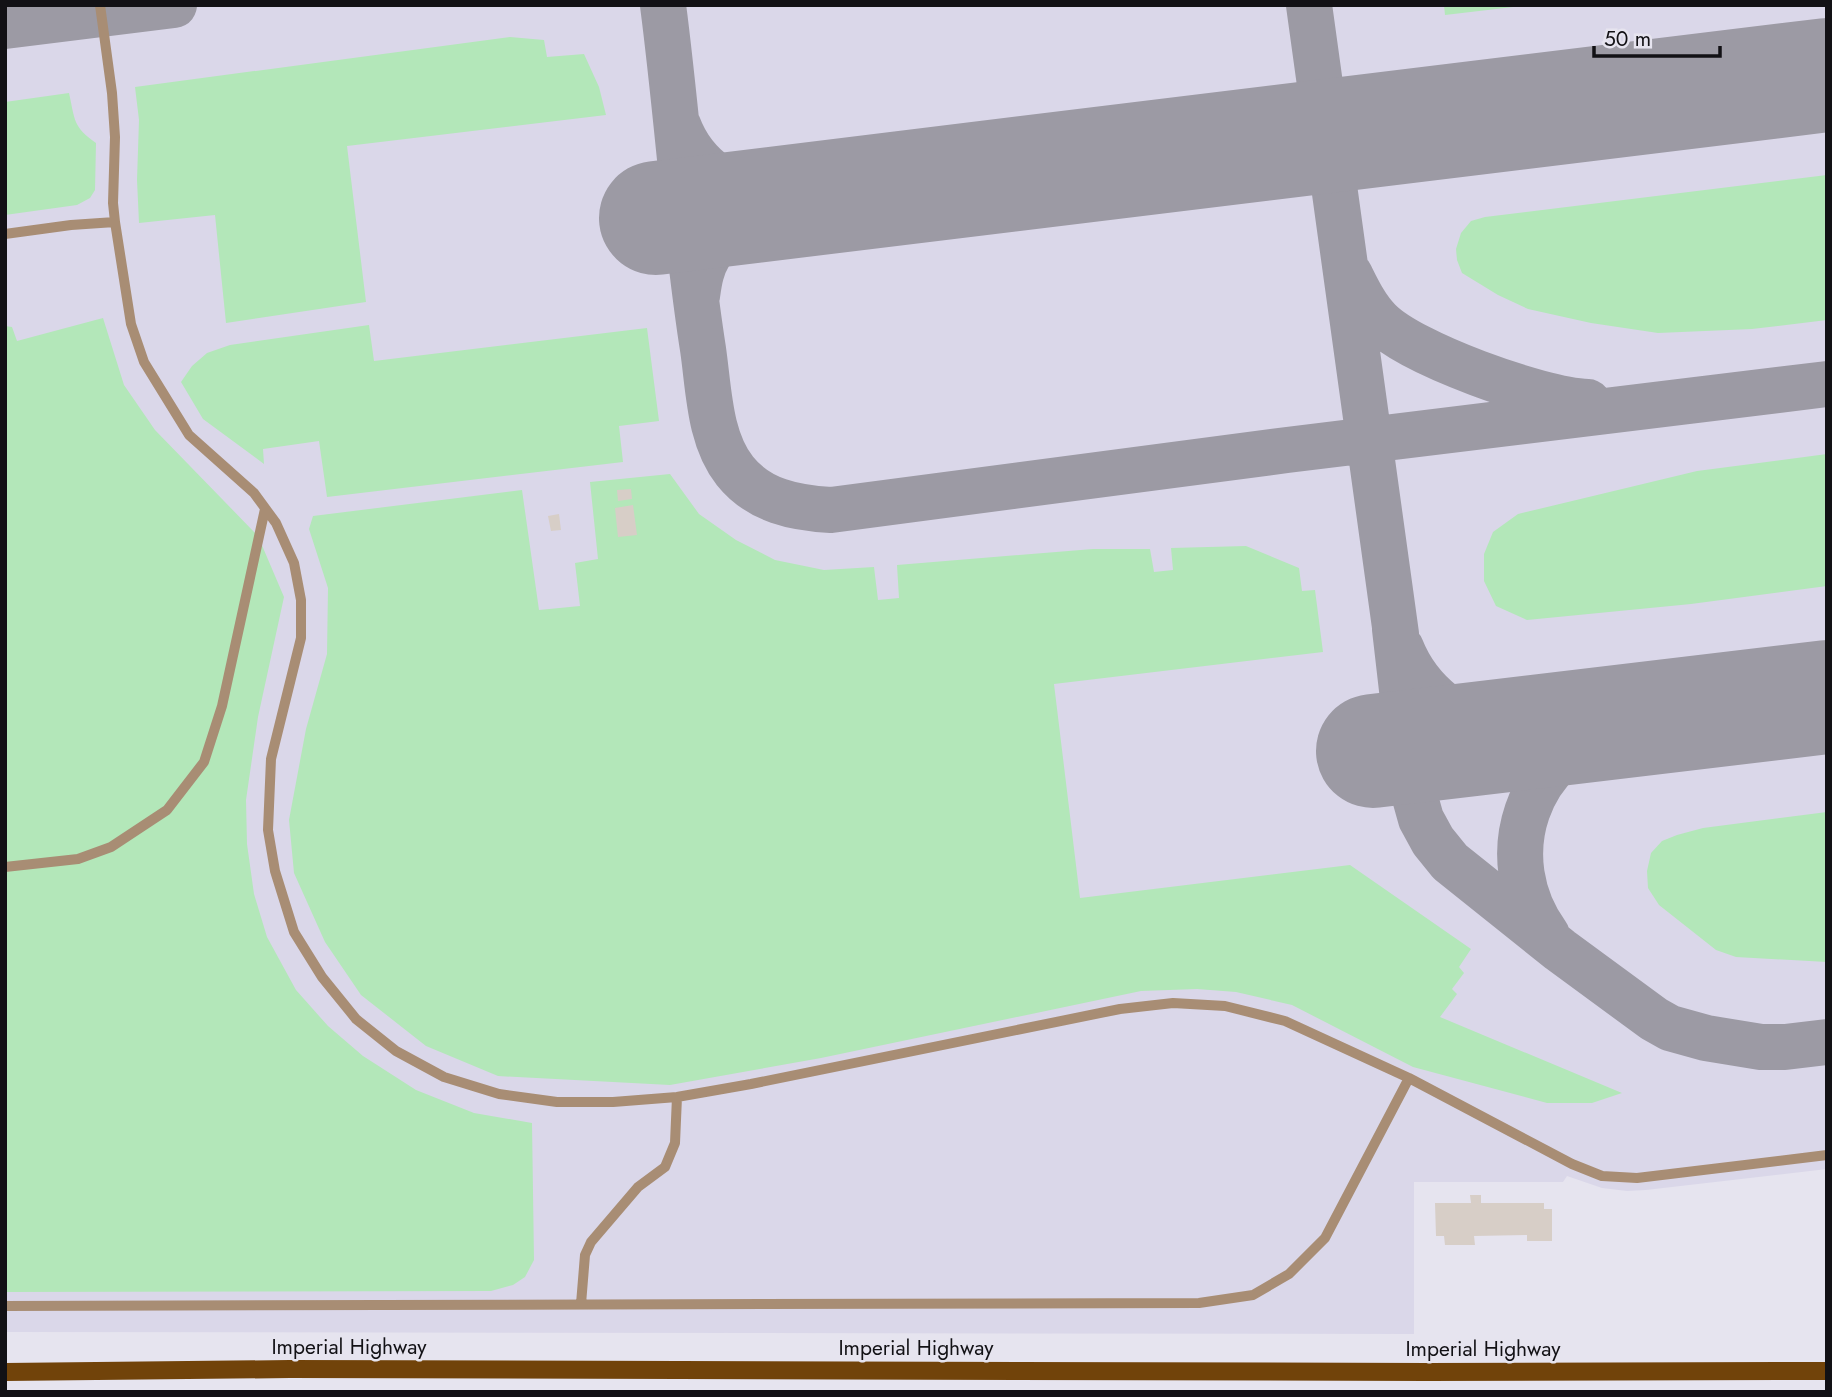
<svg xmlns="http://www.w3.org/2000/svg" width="1832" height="1397" viewBox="0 0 1832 1397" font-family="Jost,sans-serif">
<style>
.built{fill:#dad7e9}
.green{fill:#b3e7b9}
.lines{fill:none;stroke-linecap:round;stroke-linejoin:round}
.taxiway{stroke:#9c9aa4;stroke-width:46}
.runway{stroke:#9c9aa4;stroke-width:114}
.building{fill:#d7cec7}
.lane{stroke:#a88d74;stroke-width:10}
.primary{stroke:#71430a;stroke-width:18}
.labels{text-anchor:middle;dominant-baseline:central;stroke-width:5;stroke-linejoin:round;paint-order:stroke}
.street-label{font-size:21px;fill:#121115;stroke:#e6e4ef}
</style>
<rect width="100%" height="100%" fill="#e6e4ef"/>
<!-- built -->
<path class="built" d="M5,5H1827V1169L1646,1190L1627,1191L1602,1188L1567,1176L1563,1182H1414V1334L5,1332Z"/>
<!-- green -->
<path class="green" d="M1444,5H1531L1445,15Z
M510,37L544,40L547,57L584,54L599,87L606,115L347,146L366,302L226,323L215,215L139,223L137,180L139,120L135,87Z
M69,93C75,120 73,127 96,143L95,190L90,198L77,205L5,215V102Z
M1827,175V320L1752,329L1658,333L1591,323L1528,309L1498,295L1462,273L1457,260L1456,249L1461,233L1471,221L1485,217Z
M103,318L124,385L155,430L258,536L284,597L258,717L246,800L247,844L254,894L267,937L296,990L328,1026L363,1056L416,1090L474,1113L532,1123L534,1260L525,1277L513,1285L491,1291L5,1292V326L12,327L17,341Z
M369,325L374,361L647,328L659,421L619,426L623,462L327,497L319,441L263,449L264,464L203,419L181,382L192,366L207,353L230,345Z
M1827,454V586L1691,604L1527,620L1496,606L1484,581V554L1493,532L1518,514L1697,471Z
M670,474L699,514L736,540L775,560L824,570L874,567L878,600L899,598L897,565L1093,549H1150L1154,572L1173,570L1171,548L1246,546L1299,568L1302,591L1315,590L1323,652L1054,684L1080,898L1350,865L1471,949L1459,967L1464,973L1452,989L1457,994L1440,1017L1622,1093L1592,1103H1547L1413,1067L1292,1005L1236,992L1197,989L1141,991L821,1058L670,1085L498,1076L426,1046L361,995L325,942L294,873L289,820L306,729L327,654L328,588L309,529L313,516L522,490L539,610L580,606L575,563L598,559L590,482Z
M1827,812V962L1736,957L1716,950L1659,905L1648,888L1647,871L1651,853L1662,841L1677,835L1703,828Z"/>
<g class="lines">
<!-- taxiway -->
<path class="taxiway" d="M663,5C678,120 685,235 703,349C709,390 709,438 735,471C759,501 795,508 831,510L1287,450L1827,384
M1309,5L1396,634
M5,26L174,5
M678,125C695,171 733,190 778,203
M1350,275C1358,291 1366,308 1379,321C1411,354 1540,400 1588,402
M697,296C698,289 699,281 701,274C710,238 746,216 778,203
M1395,629L1414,794L1421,819L1433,841L1450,862L1560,950L1654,1019L1670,1028L1706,1038L1761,1047H1785L1827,1042
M1401,648C1418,691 1460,727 1508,730C1522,731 1537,728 1551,726C1571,724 1591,721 1611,719
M1547,935C1491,858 1526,752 1620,727L1823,698"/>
<!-- runway -->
<path class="runway" d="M656,218L1827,75
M1373,751L1827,697"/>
</g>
<!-- building -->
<path class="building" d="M631,489L632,499L618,501L617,490Z
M633,505L637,535L618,537L615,508Z
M559,514L561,530L551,531L548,516Z
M1470,1195H1481V1203H1544V1209H1552V1241H1527V1235L1474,1236L1475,1245H1445L1444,1236H1436L1435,1203H1471Z"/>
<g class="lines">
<!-- lane -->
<path class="lane" d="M100,5L112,93L115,137L113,203L115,222L131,324L144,362L189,435L254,493L276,523L294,563L301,600V638L271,759L268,830L275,871L294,932L322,977L356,1019L396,1051L444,1077L499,1094L557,1102H613L677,1097L751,1084L1120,1009L1173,1003L1225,1006L1285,1021L1409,1078L1572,1164L1602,1176L1637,1178L1827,1155
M5,234L71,225L115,222
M5,867L78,859L111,847L167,810L204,762L222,706L265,509
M581,1304L585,1255L591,1242L638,1187L665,1167L675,1143L677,1097
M5,1306L1199,1303L1253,1295L1289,1274L1325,1238L1409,1078"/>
<!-- primary -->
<path class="primary" d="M5,1372L290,1369L1427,1372L1827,1371"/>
</g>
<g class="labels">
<!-- street labels -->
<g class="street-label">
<text x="349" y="1347">Imperial Highway</text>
<text x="916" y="1348">Imperial Highway</text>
<text x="1483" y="1349">Imperial Highway</text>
</g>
</g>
<!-- border -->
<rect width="1832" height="1397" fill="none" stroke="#121115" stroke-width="14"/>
<!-- scale -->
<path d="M1594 46v10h126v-10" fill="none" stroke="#121115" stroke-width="3.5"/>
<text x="1604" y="46" font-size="21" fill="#121115" stroke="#e6e4ef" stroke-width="5" paint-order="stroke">50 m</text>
</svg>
